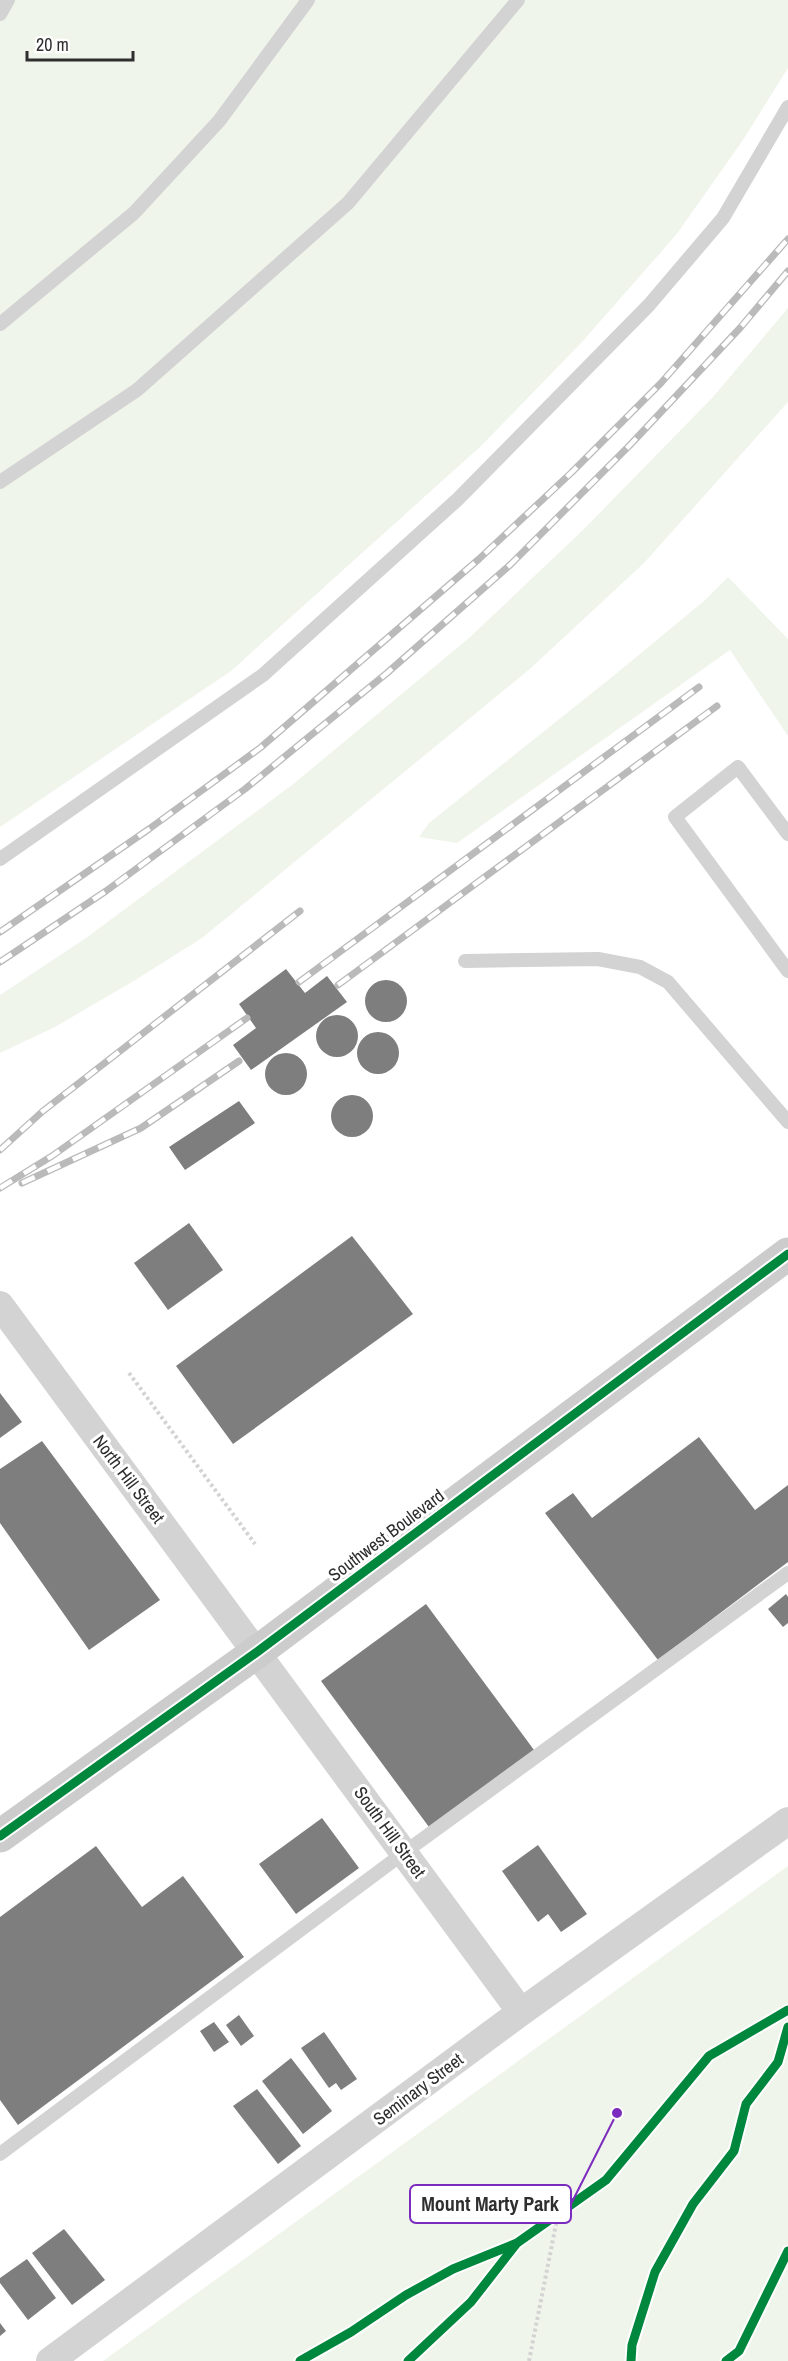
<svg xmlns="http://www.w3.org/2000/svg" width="788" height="2361" viewBox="0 0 788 2361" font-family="'Archivo Narrow',sans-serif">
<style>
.green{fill:#f0f5eb}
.building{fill:#7e7e7e}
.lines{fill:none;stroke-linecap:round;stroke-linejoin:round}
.path{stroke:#d3d3d3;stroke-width:4;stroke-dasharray:3 3;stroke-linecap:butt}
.lane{stroke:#d3d3d3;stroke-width:14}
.street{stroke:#d3d3d3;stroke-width:28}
.secondary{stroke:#ccc;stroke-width:33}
.rail-casing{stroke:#bababa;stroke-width:7}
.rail{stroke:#fff;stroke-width:4.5;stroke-dasharray:14;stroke-linecap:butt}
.cycleway-casing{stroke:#fff;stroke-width:13}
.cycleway{stroke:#00873e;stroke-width:9}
.labels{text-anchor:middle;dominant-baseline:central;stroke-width:6;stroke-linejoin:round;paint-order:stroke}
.street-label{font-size:18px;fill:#2e2e2e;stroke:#fff}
.leader{fill:none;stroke:#7b2cbf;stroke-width:2}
.callout-dot{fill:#7b2cbf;stroke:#fff;stroke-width:2}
.callout{fill:#fff;stroke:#7b2cbf;stroke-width:2}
.callout-label{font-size:20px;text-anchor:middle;font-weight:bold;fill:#2e2e2e}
</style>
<rect width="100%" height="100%" fill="#fff"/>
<!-- green -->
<path class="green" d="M0,0H788V68L743,140L676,235L582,342L481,446L231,671L0,827Z
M788,308V402L644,563L531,668L202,938L137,979L55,1027L0,1053V995L86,938L292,785L469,638L584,529L713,397Z
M728,577L788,639V736L730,650L457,843L419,837L429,823L612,677L704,601Z
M788,1866V2361H103Z"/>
<!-- building -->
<path class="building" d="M286,969L305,993L327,976L347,1002L251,1070L233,1045L256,1028L239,1004Z
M365 1001a21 21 0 1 1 42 0a21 21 0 1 1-42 0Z
M316 1036a21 21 0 1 1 42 0a21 21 0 1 1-42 0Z
M357 1053a21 21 0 1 1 42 0a21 21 0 1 1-42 0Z
M265 1074a21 21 0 1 1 42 0a21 21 0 1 1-42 0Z
M331 1116a21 21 0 1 1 42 0a21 21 0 1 1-42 0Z
M239,1101L255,1123L185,1170L169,1147Z
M189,1223L223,1270L168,1310L134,1263Z
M352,1236L413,1314L233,1444L176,1366Z
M0,1393L22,1422L0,1438Z
M699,1437L755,1510L788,1485V1562L658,1660L545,1513L573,1493L592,1518Z
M42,1441L160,1600L89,1650L0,1523V1469Z
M786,1594L788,1597V1623L783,1627L768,1609Z
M426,1604L534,1750L429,1827L321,1681Z
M322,1818L359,1868L296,1914L259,1864Z
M538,1845L587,1914L561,1932L548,1914L538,1922L502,1871Z
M96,1846L142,1907L183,1876L244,1957L18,2125L0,2100V1917Z
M239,2015L254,2036L241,2046L226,2025Z
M214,2022L229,2042L214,2052L200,2031Z
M324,2032L357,2079L341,2090L336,2083L329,2088L301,2048Z
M291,2058L332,2111L303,2134L262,2081Z
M257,2089L301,2146L278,2164L233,2106Z
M64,2229L105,2280L72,2305L32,2253Z
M27,2259L56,2298L28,2320L0,2283V2278Z
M0,2323L6,2331L0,2336Z"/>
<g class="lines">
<!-- path -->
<path class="path" d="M129,1373L255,1544
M529,2361L558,2214"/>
<!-- lane -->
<path class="lane" d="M0,14L8,0
M0,324L134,213L219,121L308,0
M0,482L137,390L348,203L518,0
M788,834L738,767L675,817L788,971
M0,859L263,675L458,499L649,305L723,218L788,107
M465,961L598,959L640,967L668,982L788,1122
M0,2154L405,1852L788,1573"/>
<!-- street -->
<path class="street" d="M0,1305L521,2012
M50,2361L521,2012L788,1821"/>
<!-- secondary -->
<path class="secondary" d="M0,1836L257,1652L788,1254"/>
<!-- rail casing -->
<g class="rail-casing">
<path id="rail" d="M0,932L149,829L260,748L479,559L571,473L661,383L788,239
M0,962L106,891L245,789L387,673L510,565L630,445L740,328L788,271
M299,982L699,687
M338,985L717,706
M0,1150L43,1111L300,911
M22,1183L141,1128L239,1061
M0,1188L52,1156L247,1018"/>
</g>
<!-- rail -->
<use href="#rail" class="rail"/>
<!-- cycleway casing -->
<g class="cycleway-casing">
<path id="cycleway" d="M0,1836L257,1652L788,1254
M300,2361L351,2332L406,2295L453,2269L517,2243
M408,2361L471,2302L517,2243L606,2180L709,2056L788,2010
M631,2361L632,2345L655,2272L693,2204L734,2151L746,2104L778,2062L788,2027
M726,2361L739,2351L788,2251"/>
</g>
<!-- cycleway -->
<use href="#cycleway" class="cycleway"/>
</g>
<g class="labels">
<!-- street labels -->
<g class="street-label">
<text transform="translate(129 1479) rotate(53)">North Hill Street</text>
<text transform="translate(386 1535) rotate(-37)">Southwest Boulevard</text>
<text transform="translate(390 1832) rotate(54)">South Hill Street</text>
<text transform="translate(418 2089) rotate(-37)">Seminary Street</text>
</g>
</g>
<!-- callouts -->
<path class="leader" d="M617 2113L571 2204"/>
<circle class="callout-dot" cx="617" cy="2113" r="6"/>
<rect class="callout" x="410" y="2185" width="161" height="38" rx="6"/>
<g class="callout-label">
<text x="490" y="2211">Mount Marty Park</text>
</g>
<!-- scale -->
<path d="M27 51v9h106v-9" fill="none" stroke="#2e2e2e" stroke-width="3"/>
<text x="36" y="51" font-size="18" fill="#2e2e2e" stroke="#ffffff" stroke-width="4.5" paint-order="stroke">20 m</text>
</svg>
